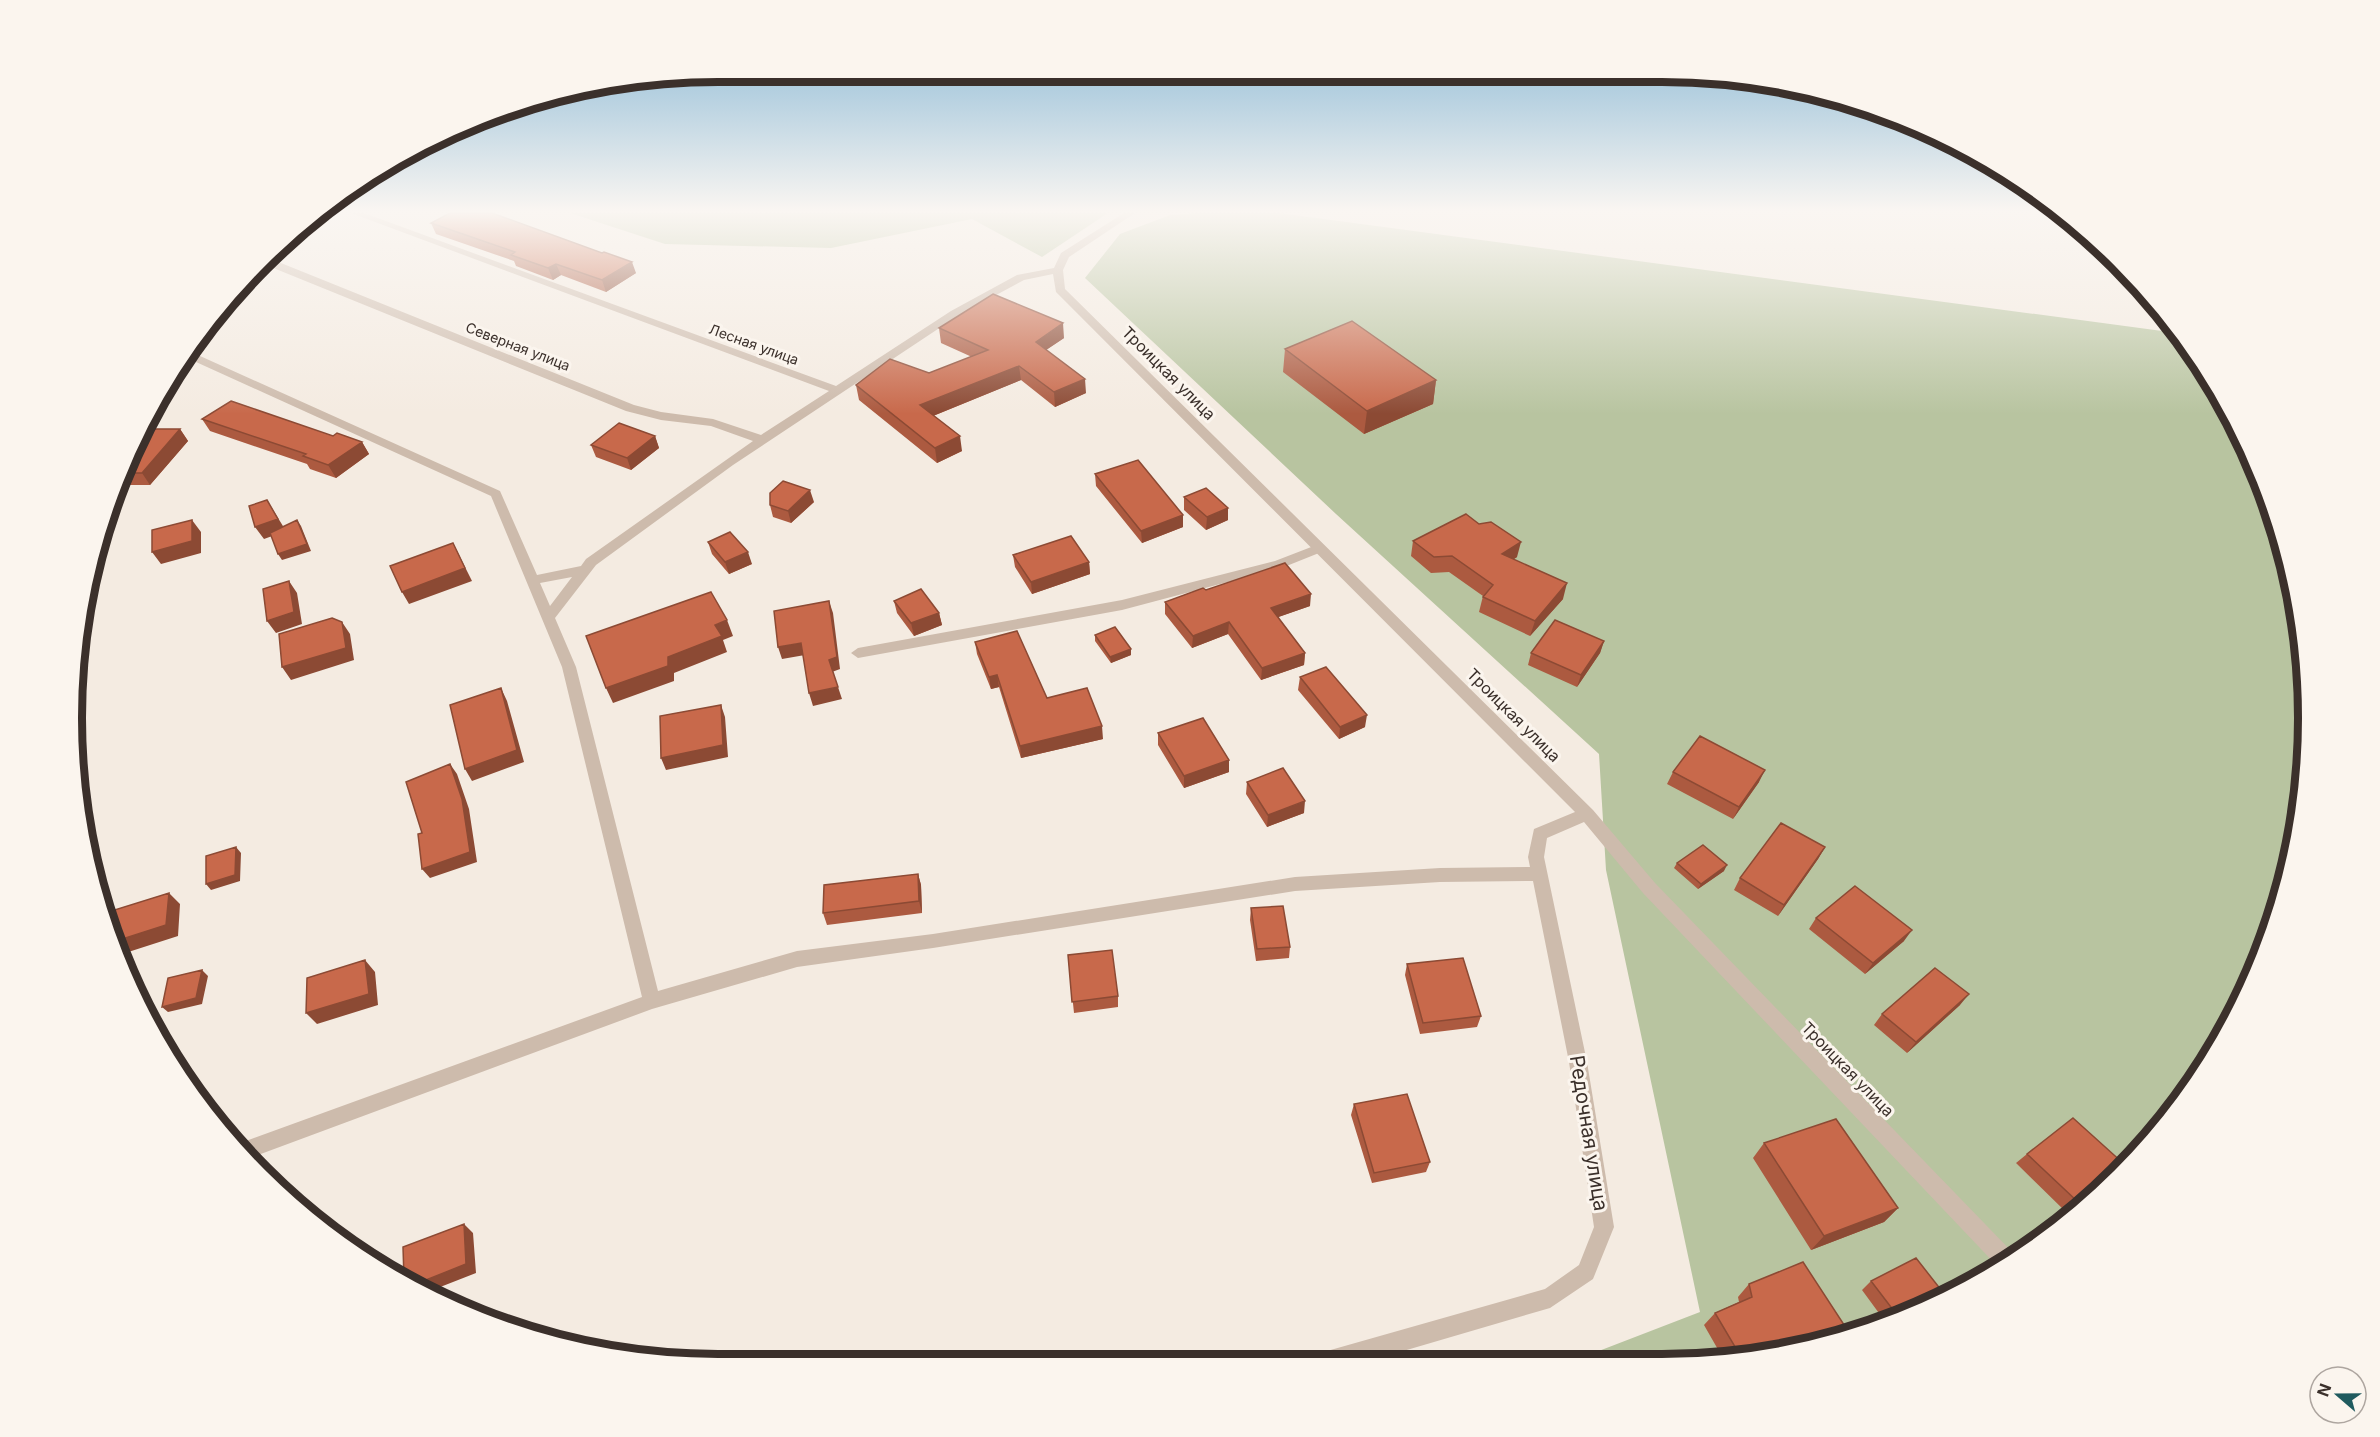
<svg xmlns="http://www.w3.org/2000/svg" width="2380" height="1437" viewBox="0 0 2380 1437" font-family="Inter,sans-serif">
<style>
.green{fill:#b8c4a0}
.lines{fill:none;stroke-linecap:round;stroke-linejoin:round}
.service{fill:#cdbbac;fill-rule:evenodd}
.minor{fill:#cdbbac;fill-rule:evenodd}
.wall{fill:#ac5a40}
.shaded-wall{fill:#8c4a34}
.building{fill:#c8694b;stroke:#8c4a34;stroke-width:1.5}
.labels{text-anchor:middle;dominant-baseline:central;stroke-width:6;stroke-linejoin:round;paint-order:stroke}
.far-street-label{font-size:14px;fill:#3b302b;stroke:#fbf5ee}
.street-label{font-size:16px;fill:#3b302b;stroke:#fbf5ee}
.near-street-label{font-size:20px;fill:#3b302b;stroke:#fbf5ee}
.rim{fill:none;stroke:#3b302b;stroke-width:8}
</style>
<rect width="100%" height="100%" fill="#f4ebe1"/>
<!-- green -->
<path class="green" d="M570,213H1108L1042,257L972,219L831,248L665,244Z
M1196,213H1279L2177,333L2199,360L2259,471L2296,593L2308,719L2296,845L2259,966L2199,1078L2088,1204L1984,1279L1829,1343L1704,1364H1565L1700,1312L1606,870L1599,754L1336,514L1085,278L1120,234L1170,215Z"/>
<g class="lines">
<!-- service -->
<path class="service" d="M1319,544L1326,548L1324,551L1284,567L1122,610L858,658L851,653L858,648L1122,600L1275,561Z"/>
<!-- minor -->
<path class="minor" d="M351,213H364L836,386L951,311L1017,275L1054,268L1061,253L1124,213H1135L1069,257L1063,270L1065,289L1593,810L1655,883L2016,1256L1999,1268L1643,893L1584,822L1547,838L1544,857L1587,1062L1614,1227L1593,1279L1550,1308L1359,1364H1309L1312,1356L1320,1353L1545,1289L1579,1265L1594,1227L1569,1062L1533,881L1440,882L1295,891L933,948L797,967L652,1009L247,1159L235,1145L642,997L562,667L491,496L185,357L189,351L500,491L537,575L581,566L586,559L753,441L711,426L661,420L626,411L266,265L271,259L634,405L661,412L713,419L761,435L829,391ZM1053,274L1056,292L1575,812L1534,829L1528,857L1530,867L1440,868L1295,877L933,934L797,951L658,991L576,667L555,618L596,565L733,465L959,315L1024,280ZM572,577L550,606L540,583Z"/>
</g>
<!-- wall -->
<path class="wall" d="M431,223L636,273L606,292L561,275L553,280L516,266L514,261L436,234Z
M939,328L1064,338L1046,350L1086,393L1055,407L1021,380L933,416L962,451L937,463L859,400L856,385L929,373L972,357L941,343Z
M1285,349L1436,380L1433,404L1364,434L1283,372Z
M202,419L333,436L362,442L369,454L336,478L310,469L307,464L210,431Z
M180,429L188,441L150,485H117L139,432Z
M655,436L659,448L631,470L596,457L591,445Z
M1095,474L1183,527L1142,543L1096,486Z
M1184,497L1228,520L1206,530L1184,510Z
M814,502L791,523L773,517L770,505Z
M1413,541L1517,557L1514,559L1563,599L1530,636L1479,612L1483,596L1449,572L1431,573L1411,556Z
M708,542L752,564L729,574L712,554Z
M1013,555L1089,562L1090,574L1032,594L1015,567Z
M1206,590L1310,606L1278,617L1305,653L1304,665L1261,680L1228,634L1192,648L1165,614V602Z
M894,601L939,613L942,625L914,636L897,613Z
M1095,635L1131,649V655L1111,663L1095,641Z
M1604,641L1600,653L1577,687L1528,665L1531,653Z
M975,642L1047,698L1103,739L1021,758L999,687L991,689L977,654Z
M1300,677L1365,727L1339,739L1298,690Z
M1158,733L1229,772L1184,788L1158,745Z
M1673,772L1759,782L1733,819L1667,784Z
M1247,782L1304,813L1267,827L1246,794Z
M1825,847L1818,859L1778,916L1734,890L1740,878Z
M1677,863L1724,871L1698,889L1674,868Z
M918,874L921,885L922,913L827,925L823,913Z
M1251,908L1290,947L1289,958L1256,961L1250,920Z
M1816,918L1904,941L1865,974L1809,929Z
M1068,955L1118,996V1007L1074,1013Z
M1407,964L1481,1016L1477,1027L1420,1034L1405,975Z
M1960,1005L1907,1053L1874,1025L1882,1014Z
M1354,1104L1430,1162L1426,1172L1372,1183L1351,1115Z
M1764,1143L1898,1208L1884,1222L1811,1250L1753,1158Z
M2027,1154L2119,1170L2066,1212L2016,1163Z
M1871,1281L1945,1295L1884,1320L1862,1290Z
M1749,1284L1829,1343L1724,1360L1704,1325L1715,1313L1739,1302L1738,1297Z"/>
<!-- shaded-wall -->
<path class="shaded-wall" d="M632,262L636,273L606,292L602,280Z
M556,264L561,275L553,280L548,268Z
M1063,323L1064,338L1037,356L1036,342Z
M1019,366L1021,380L923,420L920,405Z
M1085,379L1086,393L1055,407L1054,392Z
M1436,380L1433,404L1364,434L1367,411Z
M180,429L188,441L150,485L142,473Z
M655,436L659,448L631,470L627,458Z
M960,436L962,451L937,463L935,448Z
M362,442L369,454L336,478L328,465Z
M810,490L814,502L791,523L788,511Z
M267,500L286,531L264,539L255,527Z
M1228,508V520L1206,530L1207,517Z
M1183,515V527L1142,543L1141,531Z
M192,520L201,532V553L161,564L152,552Z
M297,520L301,526L311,551L282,560L278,554Z
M1521,542L1517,557L1498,569L1502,554Z
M453,543L472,581L409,604L402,592Z
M748,552L752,564L729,574L725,562Z
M1089,562L1090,574L1032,594L1031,582Z
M289,581L297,593L302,624L276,633L267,621Z
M1567,583L1563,599L1530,636L1535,621Z
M1311,594L1310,606L1270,620L1271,608Z
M829,601L833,613L840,669L832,672L829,660Z
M939,613L942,625L914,636L911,623Z
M727,620L733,636L723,640L727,652L674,673V681L613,703L606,688L668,657L715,625Z
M342,622L350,634L354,660L291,680L282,667Z
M1229,622L1228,634L1192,648L1193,636Z
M1604,641L1600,653L1577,687L1581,675Z
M801,643L805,655L782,659L778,647Z
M1131,649V655L1111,663L1110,657Z
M1305,653L1304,665L1261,680L1262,668Z
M997,675L999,687L991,689L989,677Z
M838,687L842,699L813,706L809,693Z
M501,688L507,701L524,762L472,781L465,769Z
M721,705L725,717L728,757L666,770L661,758Z
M1367,715L1365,727L1339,739L1340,727Z
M1102,726L1103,739L1021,758L1020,746Z
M1229,760V772L1184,788V776Z
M450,764L457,774L469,809L477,862L430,878L422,869Z
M1765,770L1759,782L1733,819L1739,807Z
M1305,801L1304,813L1267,827L1268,815Z
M236,847L241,853L240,881L211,890L206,884Z
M1825,847L1818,859L1778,916L1784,905Z
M1727,865L1724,871L1698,889L1701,884Z
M918,874L921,885L922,913L919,901Z
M169,893L180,904L178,936L119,955L113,942Z
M1912,930L1904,941L1865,974L1873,963Z
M365,960L375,972L378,1005L317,1024L306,1013Z
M202,970L208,976L202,1004L168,1012L162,1007Z
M1969,994L1960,1005L1907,1053L1916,1042Z
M288,1194L300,1203L301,1208L289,1198Z
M1898,1208L1884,1222L1811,1250L1824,1236Z
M464,1224L473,1233L476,1273L430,1291L416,1284Z"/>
<!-- building -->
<path class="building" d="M450,213H492L602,253L604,252L632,262L602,280L556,264L548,268L511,255L515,252L431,223Z
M993,294L1063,323L1036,342L1085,379L1054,392L1019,366L920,405L960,436L935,448L856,385L890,359L929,373L988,350L939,328Z
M1352,321L1436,380L1367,411L1285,349Z
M231,401L333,436L337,433L362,442L328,465L303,456L306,454L202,419Z
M619,423L655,436L627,458L591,445Z
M141,429H180L142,473H122Z
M1138,460L1183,515L1141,531L1095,474Z
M783,481L810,490L788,511L770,505V493Z
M1206,488L1228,508L1207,517L1184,497Z
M267,500L278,519L255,527L249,506Z
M1466,514L1479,524L1491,522L1521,542L1502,554L1567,583L1535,621L1483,597L1493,585L1452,556L1434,557L1413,541Z
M192,520V541L152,552V530Z
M297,520L307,544L278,554L270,533Z
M730,532L748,552L725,562L708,542Z
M1071,536L1089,562L1031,582L1013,555Z
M453,543L465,568L402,592L390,566Z
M1285,563L1311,594L1271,608L1305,653L1262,668L1229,622L1193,636L1165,602L1203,588L1206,590Z
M289,581L294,612L267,621L263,589Z
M921,589L939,613L911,623L894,601Z
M711,592L727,620L715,625L722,636L668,657V666L606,688L586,636Z
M829,601L837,657L829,660L838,687L809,693L801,643L778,647L774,611Z
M332,618L342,622L346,648L282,667L279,634Z
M1555,620L1604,641L1581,675L1531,653Z
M1115,627L1131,649L1110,657L1095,635Z
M1017,631L1047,698L1087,688L1102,726L1020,746L997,675L989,677L975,642Z
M1326,667L1367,715L1340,727L1300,677Z
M501,688L517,750L465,769L450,705Z
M721,705L723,745L661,758L660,716Z
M1203,718L1229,760L1184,776L1158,733Z
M1700,736L1765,770L1739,807L1673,772Z
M450,764L462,799L470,852L422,869L418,834L422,833L406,782Z
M1283,768L1305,801L1268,815L1247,782Z
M1781,823L1825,847L1784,905L1740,878Z
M1703,845L1727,865L1701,884L1677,863Z
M236,847L235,875L206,884V856Z
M918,874L919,901L823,913L824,885Z
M1855,886L1912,930L1873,963L1816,918Z
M169,893L166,925L113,942L106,926L108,912Z
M1283,906L1290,947L1257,949L1251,908Z
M1112,950L1118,996L1072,1002L1068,955Z
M1463,958L1481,1016L1423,1023L1407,964Z
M365,960L369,994L306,1013L307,978Z
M1935,968L1969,994L1916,1042L1882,1014Z
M202,970L196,998L162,1007L168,978Z
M1407,1094L1430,1162L1374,1173L1354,1104Z
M2073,1118L2124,1164L2119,1170L2078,1202L2027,1154Z
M1836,1119L1898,1208L1824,1236L1764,1143Z
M464,1224L466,1264L416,1284L404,1278L403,1247Z
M1916,1258L1945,1295L1897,1315L1871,1281Z
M1803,1262L1850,1334L1829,1343L1741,1357L1715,1313L1752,1297L1749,1284Z"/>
<!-- sky -->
<linearGradient id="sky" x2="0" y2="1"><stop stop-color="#7eb2d2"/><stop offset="0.51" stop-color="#faf6f2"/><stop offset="1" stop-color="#faf6f2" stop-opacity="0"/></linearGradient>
<rect width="2380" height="414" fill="url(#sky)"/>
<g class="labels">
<!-- far-street labels -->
<g class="far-street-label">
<text transform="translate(754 344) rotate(20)">Лесная улица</text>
<text transform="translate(518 346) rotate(21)">Северная улица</text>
</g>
<!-- street labels -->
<g class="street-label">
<text transform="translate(1169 373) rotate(45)">Троицкая улица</text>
<text transform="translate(1514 715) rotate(45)">Троицкая улица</text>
<text transform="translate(1848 1069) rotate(46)">Троицкая улица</text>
</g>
<!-- near-street labels -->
<g class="near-street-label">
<text transform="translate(1589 1133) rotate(81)">Редочная улица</text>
</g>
</g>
<!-- crop -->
<path d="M0 0H2380V1437H0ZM718 82H1662A636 636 0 0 1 2298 718V718A636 636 0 0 1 1662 1354H718A636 636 0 0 1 82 718V718A636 636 0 0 1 718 82Z" fill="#fbf5ee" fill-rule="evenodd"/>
<path class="rim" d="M718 82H1662A636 636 0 0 1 2298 718V718A636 636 0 0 1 1662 1354H718A636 636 0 0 1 82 718V718A636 636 0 0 1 718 82Z"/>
<!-- north arrow -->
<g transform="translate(2338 1395) rotate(290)"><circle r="28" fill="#fbf5ee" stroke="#aea6a0" stroke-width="1.5"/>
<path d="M0-4.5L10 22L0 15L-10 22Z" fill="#1f5a5e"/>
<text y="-9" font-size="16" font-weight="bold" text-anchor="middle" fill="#3b302b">N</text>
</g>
</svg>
